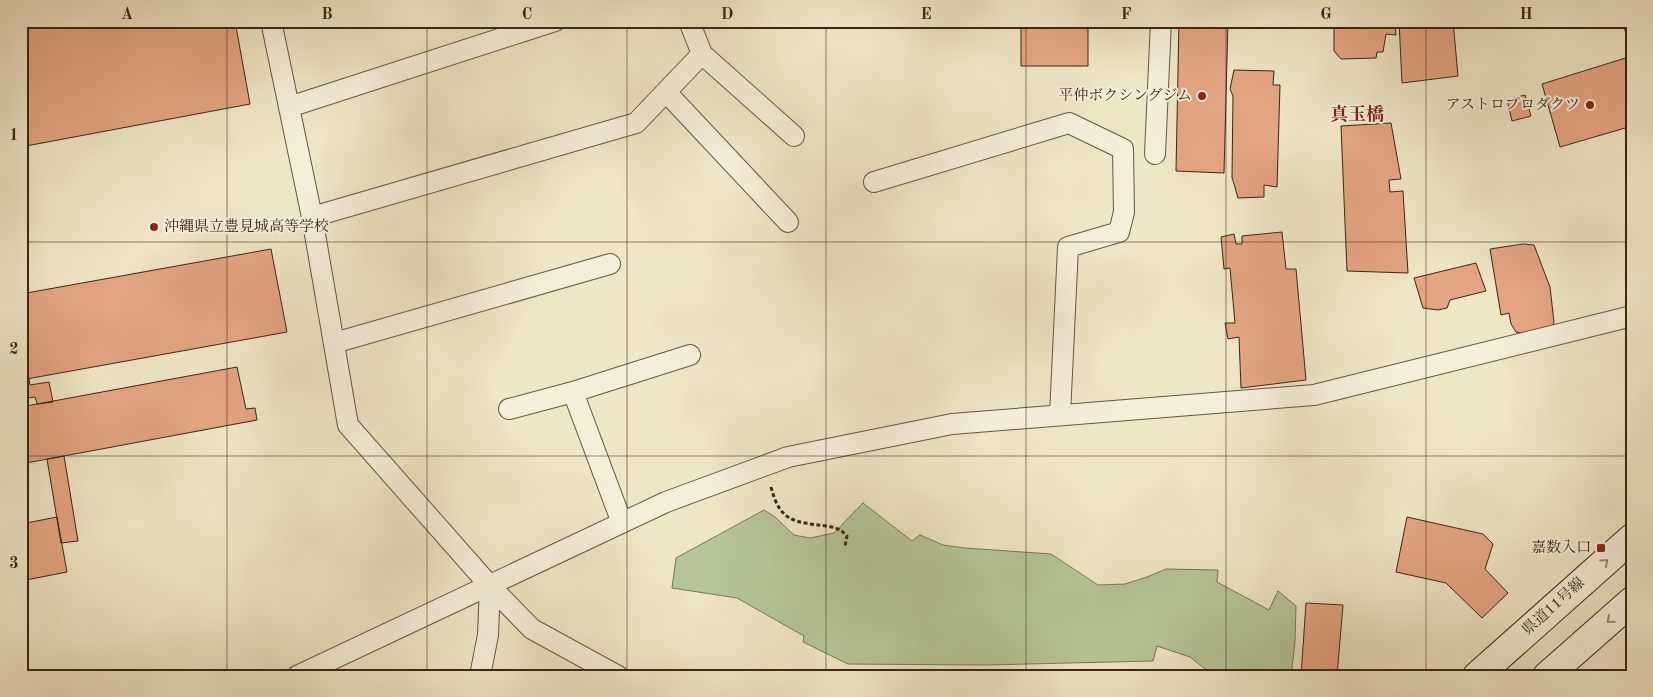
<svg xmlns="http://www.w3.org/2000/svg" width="1653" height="697" viewBox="0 0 1653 697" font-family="'Old Standard TT','Noto Serif JP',serif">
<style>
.green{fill:#b5c698;stroke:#777657}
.building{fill:#e5a582;stroke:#392616}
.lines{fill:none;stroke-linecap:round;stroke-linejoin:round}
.street-casing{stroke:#665642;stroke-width:22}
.secondary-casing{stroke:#392616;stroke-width:30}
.path{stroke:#392616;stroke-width:3;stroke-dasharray:4 2.5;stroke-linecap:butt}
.street{stroke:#f5efda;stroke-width:20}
.secondary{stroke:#f5efda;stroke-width:28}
.oneway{stroke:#978a78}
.grid{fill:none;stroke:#392616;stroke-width:1;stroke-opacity:0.55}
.poi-dot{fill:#8f2418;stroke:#f5efda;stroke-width:2}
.labels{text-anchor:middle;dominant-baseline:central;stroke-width:4;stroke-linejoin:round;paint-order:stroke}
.poi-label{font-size:15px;fill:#392616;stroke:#f5efda;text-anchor:end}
.street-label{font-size:15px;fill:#392616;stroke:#f5efda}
.quarter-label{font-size:18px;font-weight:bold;fill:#7a1f14;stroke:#f5efda}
.neatline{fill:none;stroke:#392616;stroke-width:2}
.grid-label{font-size:16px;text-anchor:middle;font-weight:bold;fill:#392616}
</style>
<rect width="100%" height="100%" fill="#efe6c6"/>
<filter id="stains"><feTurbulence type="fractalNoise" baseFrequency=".004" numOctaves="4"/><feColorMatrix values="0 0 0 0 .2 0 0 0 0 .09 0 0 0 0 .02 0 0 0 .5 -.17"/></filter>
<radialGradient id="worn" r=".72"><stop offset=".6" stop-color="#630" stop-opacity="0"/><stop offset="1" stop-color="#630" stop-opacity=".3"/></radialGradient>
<!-- green -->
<path class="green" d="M863,503L912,541L920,535L943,545L965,548L1051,554L1098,585L1125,584L1147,577L1166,569L1218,570L1217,582L1269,610L1278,591L1296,606L1295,642L1291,676H1223L1204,668L1190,657L1157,646L1153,661L985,665L848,664L803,642L804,636L737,598L672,588L676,558L764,510L775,517L794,535L810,538L834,533Z"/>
<!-- building -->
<path class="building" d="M21,21H235L250,104L26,146L21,118Z
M1021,21H1088V66H1021Z
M1179,21H1228L1224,173L1176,171Z
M1334,21H1395L1396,35L1386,34L1383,52H1377L1376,58L1341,59L1334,51Z
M1399,21H1453L1458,76L1402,83Z
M1622,21H1632V52Z
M1632,56V126L1560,147L1542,84Z
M1234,70L1274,71L1273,85H1280L1277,187L1264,185V197L1238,198L1232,177L1233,96L1230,89Z
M1525,95L1531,116L1512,121L1507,100Z
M1391,123L1401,179L1389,180L1390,192L1403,191L1408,273L1347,271L1341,126Z
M1282,232L1286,269H1296L1306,380L1241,388L1239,337L1228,339L1225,323H1235L1230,268L1224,269L1221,237L1234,234L1236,244H1242V236Z
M1523,244L1534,245L1550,287L1554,322L1551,330L1525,334L1516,332L1511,324L1509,313L1501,315L1490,249Z
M271,249L287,332L21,380V294Z
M1476,263L1486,291L1450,300L1447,308L1438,310L1423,308L1414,278Z
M237,367L246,409L255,408L257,420L21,464V407Z
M29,379L30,385L49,382L53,402L37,404L35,397L21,399V380Z
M64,456L78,541L61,543L47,459Z
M57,517L67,572L21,581V524Z
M1407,517L1483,534L1493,544L1485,569L1508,593L1482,618L1446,583L1396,572Z
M1306,603L1343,605L1337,676H1301Z
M901,670H989V676H901Z"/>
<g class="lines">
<!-- street casing -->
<g class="street-casing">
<path id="street" d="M271,21L312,217L348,425L490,586L532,629L618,676
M702,54L794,136
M666,92L788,222
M289,107L555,21
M1155,154L1161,21
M874,182L1069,123L1123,149L1124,212L1119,232L1068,247L1060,415
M312,217L636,123L702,54L689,21
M334,343L610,264
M573,392L622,523
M509,409L573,392L690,355
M297,676L666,502L788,457L952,424L1314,395L1632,316
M480,676L488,635L490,586"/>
</g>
<!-- secondary casing -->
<g class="secondary-casing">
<path id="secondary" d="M1477,676L1632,538
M1547,676L1632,601"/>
</g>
<!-- path -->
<path class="path" d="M771,487C780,522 794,522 826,526C834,527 841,529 847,536L845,546"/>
<!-- street -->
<use href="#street" class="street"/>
<!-- secondary -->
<use href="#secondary" class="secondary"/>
</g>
<!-- one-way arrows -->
<defs><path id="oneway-chevron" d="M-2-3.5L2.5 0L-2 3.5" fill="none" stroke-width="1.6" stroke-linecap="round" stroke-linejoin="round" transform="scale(1.25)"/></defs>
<g class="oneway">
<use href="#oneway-chevron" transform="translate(1605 562) rotate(-42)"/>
<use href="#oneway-chevron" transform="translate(1610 620) rotate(139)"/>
</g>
<!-- grid -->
<path class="grid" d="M227,21V676M427,21V676M627,21V676M826,21V676M1026,21V676M1226,21V676M1426,21V676M21,242H1632M21,456H1632"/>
<!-- markers -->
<g class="poi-dot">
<circle cx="1202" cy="96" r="5"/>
<circle cx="1590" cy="105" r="5"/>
<circle cx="154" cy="227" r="5"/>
<rect x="1596" y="543" width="10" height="10" rx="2.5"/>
</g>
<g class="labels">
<!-- poi labels -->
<g class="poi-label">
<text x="1192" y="96">平仲ボクシングジム</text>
<text x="1580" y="105">アストロプロダクツ</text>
<text x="164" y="227" text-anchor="start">沖縄県立豊見城高等学校</text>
<text x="1591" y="548">嘉数入口</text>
</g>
<!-- street labels -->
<g class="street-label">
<text transform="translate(1554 607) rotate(-42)">県道11号線</text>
</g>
<!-- quarter labels -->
<g class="quarter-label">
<text x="1357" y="115">真玉橋</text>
</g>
</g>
<!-- margin -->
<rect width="1653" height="697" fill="none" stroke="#efe6c6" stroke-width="55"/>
<rect x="28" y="28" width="1598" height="642" class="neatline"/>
<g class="grid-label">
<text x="127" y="19">A</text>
<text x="327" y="19">B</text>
<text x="527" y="19">C</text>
<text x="727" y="19">D</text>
<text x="926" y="19">E</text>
<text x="1126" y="19">F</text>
<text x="1326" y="19">G</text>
<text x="1526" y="19">H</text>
<text x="14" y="140">1</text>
<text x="14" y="354">2</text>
<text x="14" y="568">3</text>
</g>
<rect width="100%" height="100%" filter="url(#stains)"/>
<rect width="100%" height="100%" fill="url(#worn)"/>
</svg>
